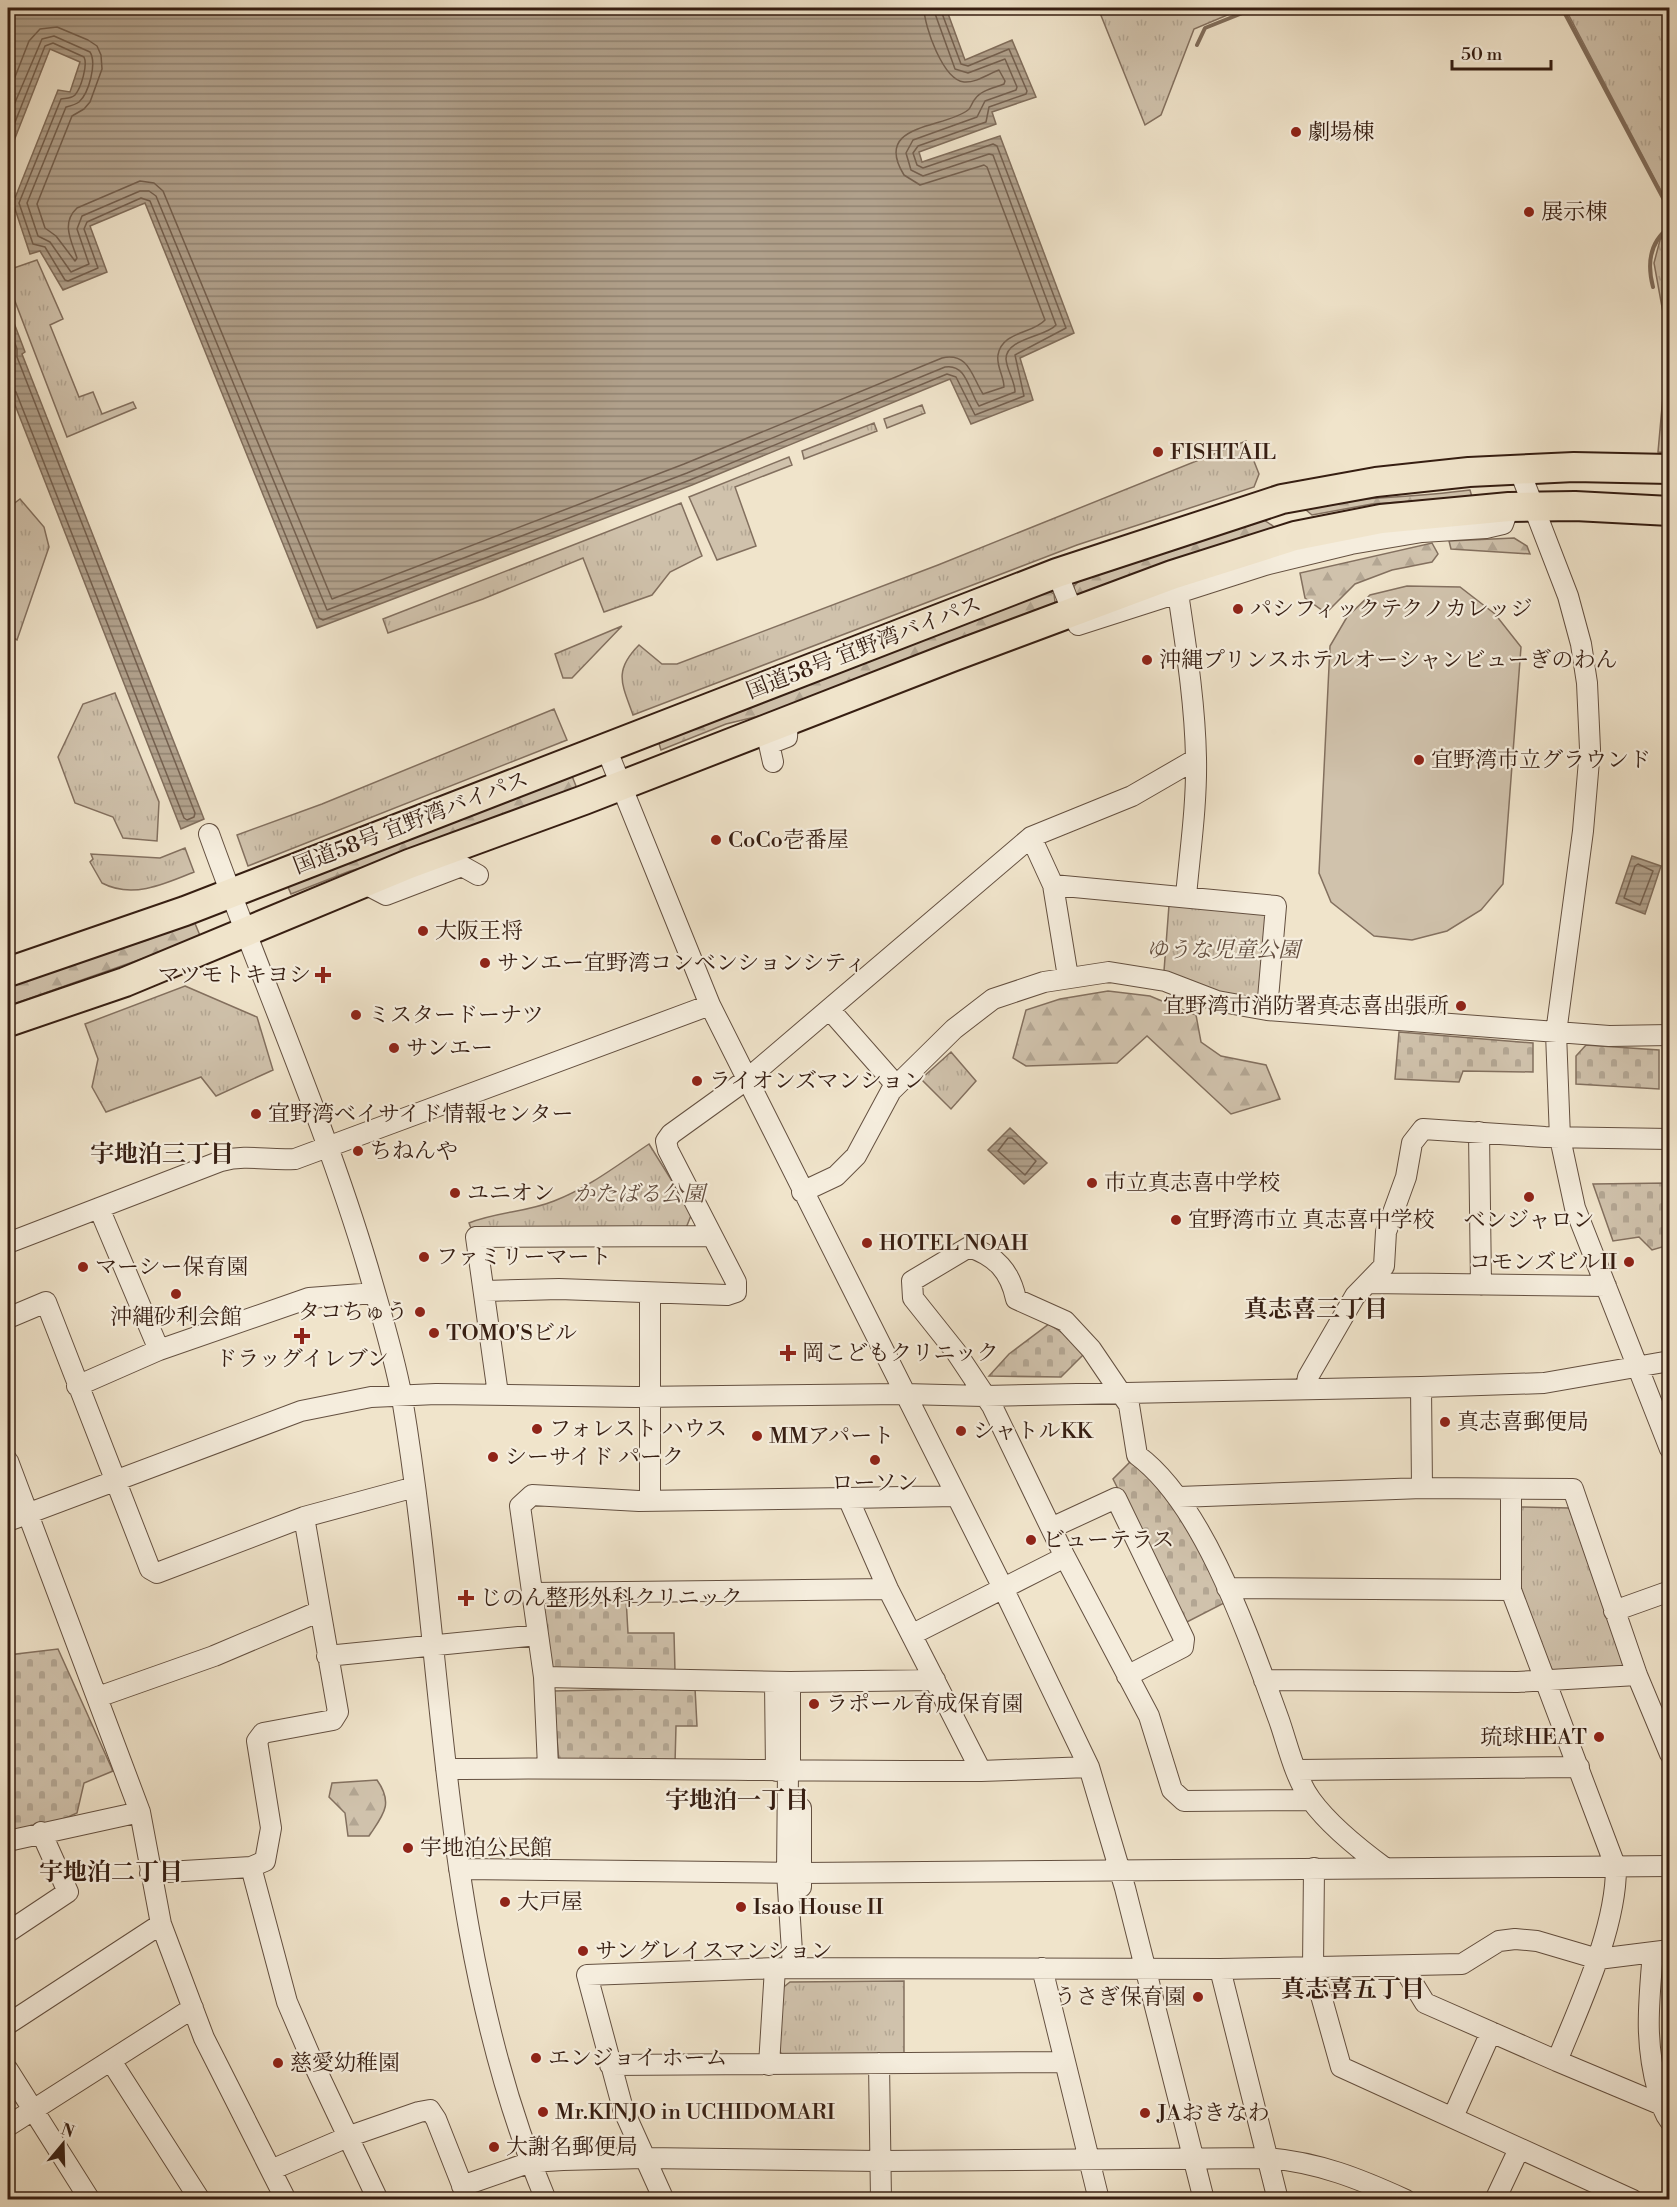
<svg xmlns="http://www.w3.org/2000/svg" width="1677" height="2207" viewBox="0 0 1677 2207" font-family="'Libre Bodoni','Noto Serif JP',serif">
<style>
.grass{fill:url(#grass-tufts);stroke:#83705f;stroke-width:1.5}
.forest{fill:url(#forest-firs);stroke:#83705f;stroke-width:1.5}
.cemetery{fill:url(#cemetery-stones);stroke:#83705f;stroke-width:1.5}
.pitch{fill:#d0c2ac;stroke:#83705f;stroke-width:1.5}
.water{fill:url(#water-rules);stroke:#806d5b;stroke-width:1.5}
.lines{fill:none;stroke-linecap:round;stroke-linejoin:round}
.shore{stroke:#74604f;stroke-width:1.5}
.stream{stroke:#806d5b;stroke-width:4}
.minor-casing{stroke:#645040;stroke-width:22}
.highway-casing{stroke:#361e12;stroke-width:32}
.minor{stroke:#f5eddd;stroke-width:20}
.highway{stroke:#f0e4cb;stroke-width:28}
.poi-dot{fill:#8f2418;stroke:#f5eddd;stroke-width:2}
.labels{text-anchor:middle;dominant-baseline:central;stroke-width:4.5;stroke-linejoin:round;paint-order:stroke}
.poi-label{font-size:22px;fill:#361e12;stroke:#f5eddd;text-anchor:start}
.street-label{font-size:22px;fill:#361e12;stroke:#f5eddd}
.park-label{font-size:22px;font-style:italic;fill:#644f40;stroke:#f5eddd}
.neighbourhood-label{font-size:24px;font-weight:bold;fill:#361e12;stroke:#f5eddd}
</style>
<defs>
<pattern id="grass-tufts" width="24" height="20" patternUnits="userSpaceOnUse" patternTransform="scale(1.5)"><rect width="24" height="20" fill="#d0c2ac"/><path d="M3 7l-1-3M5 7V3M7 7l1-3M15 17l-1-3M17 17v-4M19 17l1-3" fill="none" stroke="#b3a693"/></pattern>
<pattern id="forest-firs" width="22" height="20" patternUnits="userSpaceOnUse" patternTransform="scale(1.5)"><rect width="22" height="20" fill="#d0c2ac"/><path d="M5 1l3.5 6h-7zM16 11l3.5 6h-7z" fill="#b3a693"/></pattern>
<pattern id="cemetery-stones" width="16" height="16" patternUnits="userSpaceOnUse" patternTransform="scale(1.5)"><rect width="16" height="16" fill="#d0c2ac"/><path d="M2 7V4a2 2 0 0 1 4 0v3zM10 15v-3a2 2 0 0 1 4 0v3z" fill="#b3a693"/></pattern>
<pattern id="water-rules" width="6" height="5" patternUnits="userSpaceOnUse" patternTransform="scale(1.5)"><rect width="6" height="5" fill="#b1a18c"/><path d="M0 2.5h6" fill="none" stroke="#918371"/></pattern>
</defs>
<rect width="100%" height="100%" fill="#f0e4cb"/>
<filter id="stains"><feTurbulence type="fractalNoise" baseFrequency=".00333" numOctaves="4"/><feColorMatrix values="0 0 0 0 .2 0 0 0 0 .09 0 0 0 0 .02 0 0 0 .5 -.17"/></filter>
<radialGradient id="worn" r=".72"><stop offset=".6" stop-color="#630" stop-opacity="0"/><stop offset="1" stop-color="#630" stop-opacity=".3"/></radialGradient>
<!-- grass -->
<path class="grass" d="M1098,8H1244L1194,29L1161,115L1145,125Z
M1565,8H1669V206Z
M1669,230V453L1658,452L1668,340L1654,263L1660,240Z
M37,260L63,319L50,325L79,397L93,392L102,414L133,402L136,408L67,437L8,283V270Z
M922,405L925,413L887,428L884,419Z
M874,423L877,431L804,459L802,451Z
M1246,441L1259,474L1254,487L1077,545L633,715C622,684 613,671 639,645L662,664H677L938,565Z
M789,457L792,465L735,487L756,546L717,560L689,497Z
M20,499L44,527L49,547L17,640L10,636L8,630L10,584L8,570V508Z
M681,503L702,556L670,572L652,595L604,612L583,558L483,599L388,633L383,619Z
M622,626L572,678H563L555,654Z
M115,693L159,802L157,841L123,838L113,817L75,803L58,757L83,704Z
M554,709L567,740L248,866L237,835L322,804Z
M185,848L194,872C165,884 132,899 102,883L90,862L93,859L91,854L160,858Z
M1169,905L1267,913L1260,1000L1210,990L1164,971Z
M185,986L257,1017L273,1070L216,1096L201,1077L106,1112L92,1087L98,1059L85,1024Z
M951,1052L976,1081L951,1109L921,1079Z
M649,1144L692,1213L686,1228L472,1231L469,1223C497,1212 527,1212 554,1201C588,1188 619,1164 649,1144Z
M1520,1507L1569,1508L1629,1669L1553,1672L1519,1592Z
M904,1981V2060H787L780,2052V1990L790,1982Z"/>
<!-- forest -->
<path class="forest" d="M1470,490L1472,497L1372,504L1312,515L1306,510L1313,503C1366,498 1418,497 1470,490Z
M1264,520L1273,526L1274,533L1081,600L1075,594L1074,586L1080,580L1200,537Z
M1514,538L1527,546L1530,554L1451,549L1449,541Z
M1432,543L1438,554L1432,562L1392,570L1355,584L1326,613L1305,598L1300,573Z
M1049,591L1054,594L1055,602L1050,609L784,710L726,724L661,750L657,737Z
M572,776L578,791L412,854L350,871L291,894L285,880Z
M194,921L201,938L8,1006V984L147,940Z
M1108,991L1150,996L1196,1015L1201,1042L1221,1056L1266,1065L1280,1099L1231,1114L1147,1036L1117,1063L1026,1066L1013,1058L1026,1010L1060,999Z
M377,1780C394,1804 383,1815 369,1836H348L345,1813L329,1797L332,1783Z"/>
<!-- cemetery -->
<path class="cemetery" d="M1399,1032L1533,1043V1072L1463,1071L1459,1082L1395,1079Z
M1586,1045L1659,1050V1089L1576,1084V1056Z
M1669,1183V1245L1652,1250L1639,1237L1613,1241L1593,1184Z
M1049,1324L1066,1335L1084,1354L1061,1377L989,1376L1009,1354Z
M1134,1458L1163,1487L1228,1601L1185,1623L1113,1479Z
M626,1598L628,1633H674L675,1672L550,1671L543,1601Z
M58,1649L113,1771L84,1783L77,1813L8,1844V1655Z
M695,1688L697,1726H676L675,1764L559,1762L553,1691Z"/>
<!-- pitch -->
<path class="pitch" d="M1407,586L1460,587L1495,614L1521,647L1503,884L1481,910L1447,931L1412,940L1374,936L1331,902L1319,873L1330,646L1347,617L1370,595Z"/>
<!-- water -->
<path class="water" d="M8,8H946L965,60L1012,40L1036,97L992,112L996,124L919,152L922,162L1000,136L1074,333L1020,358L1033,400L971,424L950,379L692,485L317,628L145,203L90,226L107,272L63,290L40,251L30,254L13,203L58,90L70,92L80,62L50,49L8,156Z
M8,307L25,352L22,354L204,819L181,829L8,387Z
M1632,856L1661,866L1645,914L1616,903Z
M1010,1128L1047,1163L1024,1184L988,1150Z"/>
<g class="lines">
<!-- shore -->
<path class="shore" d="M8,95L29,41L40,29L57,27L88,40L97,46L101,55L102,69L90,102L84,109L72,116L37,204L45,228L56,236L75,261L77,258C71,240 61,223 77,208L140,181L154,183L163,191L332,599L684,464L942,358C969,352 972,377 983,394L1004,387C1004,376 996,366 998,355C1002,331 1033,334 1045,320L987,167L984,165L920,185L904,175C872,123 944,129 968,110C971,108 972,102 975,99C981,90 994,88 1004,84L1005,81L999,70C988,74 976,83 964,82C943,80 924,26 924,8
M8,119L42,39L54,36L90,52C97,63 89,93 79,102C75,105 70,106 66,107L27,203L38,236L50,242L71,272L89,264L77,229L82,216L140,191H149L156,196L327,610L687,473L945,367C967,363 969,392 979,406L1015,392C1015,381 1007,371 1006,359C1006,338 1046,337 1056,325L993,155L989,154L923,176L911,170L906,153L913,140L977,117L985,101L1016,90L1017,87L1005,59L968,73L955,69L933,8
M8,140L45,46L53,43L84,57C88,65 81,88 75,95C71,99 65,98 61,99L19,203L33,244L45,247L65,280L68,281L98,268L84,229L87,222L141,198L150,201L319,618L323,620L690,480L947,374L956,377L975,415L1024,396L1015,355L1066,328L997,146L993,144L923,168L917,165L913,153L918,146L986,122L989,107L1026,94L1027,91L1009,49L968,66L961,64L940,8
M8,324L17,349V357L195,813L194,817L187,820L184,818L16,392L8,387
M1638,864L1653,871L1640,905L1624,898L1635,866Z
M1008,1138H1012L1036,1161L1025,1175L998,1151Z"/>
<!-- stream -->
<path class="stream" d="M1562,8L1670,211
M1197,45L1205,28L1255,8
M1653,287C1647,264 1649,242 1670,227"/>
<!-- minor casing -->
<g class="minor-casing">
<path id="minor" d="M1519,469L1568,596L1581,644L1587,683L1590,749L1583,831L1556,1033L1560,1138L1575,1208L1670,1449
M1057,573L1078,625L1265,565L1351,544L1422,532L1486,528L1503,524L1509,507
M1178,593C1186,647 1195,703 1196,758C1197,804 1190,851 1186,896
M606,748L710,1005L1003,1588L1089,1767L1125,1888L1204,2200
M773,762L769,744L787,737L788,720
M209,834C261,979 324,1120 368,1268C380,1310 394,1354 402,1398C447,1666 438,1945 546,2200
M1031,837L1053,885L1068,977
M363,883L386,895L462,866L478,875
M1053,885L1276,906L1267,1010
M830,1010L896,1085
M1479,1132L1481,1285
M802,1192L836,1176L856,1156L891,1091L954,1029L993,999L1044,982L1109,972L1165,981L1217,1001L1267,1010L1609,1036L1670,1035
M99,1208L159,1350
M8,1243L221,1161C248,1154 268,1161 295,1159L710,1005
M1368,1283L1606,1286
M485,1291L559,1289L727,1295L736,1292V1282L668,1150L666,1141L671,1134L746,1080L1031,837L1132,796L1196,759
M650,1293V1500
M8,1318L46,1302L150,1569L157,1573L304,1517L338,1712L333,1720L263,1733L257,1741L271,1828L265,1861L251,1867L150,1873
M77,1386L159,1350L309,1298L375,1293
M1421,1387L1422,1488
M1306,1388L1308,1377L1355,1296L1384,1266L1386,1232L1406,1177L1412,1143L1423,1129L1545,1137L1670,1139
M498,1394L476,1237L711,1236
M8,1461L140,1812L161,1924L204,2038L286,2200
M1179,1497L1422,1488L1573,1489L1637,1675L1670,1754
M848,1498L956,1496
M304,1517L415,1487
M8,1521L301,1411L371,1397L436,1394L636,1397L904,1394L984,1396L1421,1387L1544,1383L1670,1361
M1051,1528L1116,1498L1184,1639L1183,1647L1127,1676
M1227,1588L1511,1590
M533,1593L888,1589
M1614,1611L1670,1591
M913,1634L1065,1557
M327,1656L538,1635
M544,1677L790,1682L935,1680
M1264,1680L1517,1682L1637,1675
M775,1682L776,1771
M98,1697L214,1656L318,1612
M446,1769C625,1767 803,1772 981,1771L888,1589L848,1498L639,1501L532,1495L520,1506L544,1677L548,1767
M1297,1770L1579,1767
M981,1771L1089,1767
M788,1772L787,1872L793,1968
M790,1772V1682
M1311,1800L1184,1801L1172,1790L1149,1716L1065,1557L992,1406L956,1352L913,1298L912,1281L969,1247C996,1256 1010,1271 1016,1299L1065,1321L1091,1349L1129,1405L1137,1455C1205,1505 1250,1641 1279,1720C1288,1746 1295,1778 1311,1800C1330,1826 1359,1849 1385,1868
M801,1808V1887
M8,1841L140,1812
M251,1867L287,2002L314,2065L378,2200
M1314,1868L1313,1967L1341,2067L1633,2200
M459,1869L801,1873L1670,1866
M8,1932L68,1892L41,1832
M1653,1952C1649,2002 1644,2041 1658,2091C1661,2102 1663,2112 1670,2121
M1403,1967L1425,2003L1557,2061C1580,2004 1616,1929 1616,1868L1511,1590V1489
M1042,1968L1099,2200
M8,2024L161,1924
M111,2061L200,2200
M1557,2061L1662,2105
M879,2063L881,2200
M610,2065L1064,2062
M769,2065L775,1968
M8,2070L90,2200
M1453,2117L1491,2032
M8,2126L193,2008
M271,2170L350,2136L419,2112L430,2110L436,2119L468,2200
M462,2186L531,2162L563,2160L644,2158L879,2161L1267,2158C1318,2162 1360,2179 1406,2200
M664,2200L623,2109L587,1975L775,1968L1220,1969
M1278,2200L1220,1969L1462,1964L1499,1941L1515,1939L1537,1941L1598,1959L1670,1950
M1495,2200L1519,2149"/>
</g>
<!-- highway casing -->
<g class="highway-casing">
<path id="highway" d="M8,972L185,911L1057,573L1282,499L1376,482L1469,472L1574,467L1670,469
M8,1022L125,982L409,864L584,800L952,657L1172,575L1295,536L1381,519L1509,507L1575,506L1670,511"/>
</g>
<!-- minor -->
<use href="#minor" class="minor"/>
<!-- highway -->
<use href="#highway" class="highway"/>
</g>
<!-- markers -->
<g class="poi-dot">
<circle cx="1296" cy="132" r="6"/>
<circle cx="1529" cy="212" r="6"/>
<circle cx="1158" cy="452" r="6"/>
<circle cx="1238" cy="609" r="6"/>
<circle cx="1147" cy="660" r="6"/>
<circle cx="1419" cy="760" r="6"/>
<circle cx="716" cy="840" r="6"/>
<circle cx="423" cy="931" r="6"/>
<circle cx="485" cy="963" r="6"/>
<path d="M320 966h6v6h6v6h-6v6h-6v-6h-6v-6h6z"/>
<circle cx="1461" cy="1006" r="6"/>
<circle cx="356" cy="1015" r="6"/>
<circle cx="394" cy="1048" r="6"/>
<circle cx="697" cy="1081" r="6"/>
<circle cx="256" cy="1114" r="6"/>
<circle cx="358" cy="1151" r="6"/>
<circle cx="1092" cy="1183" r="6"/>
<circle cx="455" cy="1193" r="6"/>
<circle cx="1529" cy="1197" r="6"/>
<circle cx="1176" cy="1220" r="6"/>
<circle cx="867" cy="1243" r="6"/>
<circle cx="424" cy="1257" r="6"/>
<circle cx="1629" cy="1262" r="6"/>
<circle cx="83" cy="1267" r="6"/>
<circle cx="176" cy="1294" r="6"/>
<circle cx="420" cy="1312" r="6"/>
<circle cx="434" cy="1333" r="6"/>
<path d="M299 1327h6v6h6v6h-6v6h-6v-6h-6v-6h6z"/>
<path d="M785 1344h6v6h6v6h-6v6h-6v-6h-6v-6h6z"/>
<circle cx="1445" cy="1422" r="6"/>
<circle cx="537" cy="1429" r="6"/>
<circle cx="961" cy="1431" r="6"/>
<circle cx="757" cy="1436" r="6"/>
<circle cx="493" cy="1457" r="6"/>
<circle cx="875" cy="1460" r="6"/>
<circle cx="1031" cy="1540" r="6"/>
<path d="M463 1589h6v6h6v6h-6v6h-6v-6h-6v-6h6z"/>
<circle cx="814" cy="1704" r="6"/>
<circle cx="1599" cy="1737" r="6"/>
<circle cx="408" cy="1848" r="6"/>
<circle cx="505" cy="1902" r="6"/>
<circle cx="741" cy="1907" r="6"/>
<circle cx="583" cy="1951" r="6"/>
<circle cx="1198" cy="1997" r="6"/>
<circle cx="536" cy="2058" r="6"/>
<circle cx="278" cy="2063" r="6"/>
<circle cx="543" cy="2112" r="6"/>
<circle cx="1145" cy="2113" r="6"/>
<circle cx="494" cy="2147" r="6"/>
</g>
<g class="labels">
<!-- poi labels -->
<g class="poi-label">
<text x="1308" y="132">劇場棟</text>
<text x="1541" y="212">展示棟</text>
<text x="1170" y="452">FISHTAIL</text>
<text x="1250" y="609">パシフィックテクノカレッジ</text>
<text x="1159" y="660">沖縄プリンスホテルオーシャンビューぎのわん</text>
<text x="1431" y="760">宜野湾市立グラウンド</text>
<text x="728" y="840">CoCo壱番屋</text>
<text x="435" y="931">大阪王将</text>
<text x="497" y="963">サンエー宜野湾コンベンションシティ</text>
<text x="311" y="975" text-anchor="end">マツモトキヨシ</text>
<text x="1449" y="1006" text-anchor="end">宜野湾市消防署真志喜出張所</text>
<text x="368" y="1015">ミスタードーナツ</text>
<text x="406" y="1048">サンエー</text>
<text x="709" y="1081">ライオンズマンション</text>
<text x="268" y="1114">宜野湾ベイサイド情報センター</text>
<text x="370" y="1151">ちねんや</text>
<text x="1104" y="1183">市立真志喜中学校</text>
<text x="467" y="1193">ユニオン</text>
<text x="1188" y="1220">宜野湾市立 真志喜中学校</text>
<text x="1529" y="1220" text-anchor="middle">ベンジャロン</text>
<text x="879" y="1243">HOTEL NOAH</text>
<text x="436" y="1257">ファミリーマート</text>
<text x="1617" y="1262" text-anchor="end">コモンズビルII</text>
<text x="95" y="1267">マーシー保育園</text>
<text x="408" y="1312" text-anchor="end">タコちゅう</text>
<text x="176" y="1317" text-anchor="middle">沖縄砂利会館</text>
<text x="446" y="1333">TOMO'Sビル</text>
<text x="802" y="1353">岡こどもクリニック</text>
<text x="302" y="1359" text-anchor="middle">ドラッグイレブン</text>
<text x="1457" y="1422">真志喜郵便局</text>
<text x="549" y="1429">フォレスト ハウス</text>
<text x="973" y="1431">シャトルKK</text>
<text x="769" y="1436">MMアパート</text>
<text x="505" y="1457">シーサイド パーク</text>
<text x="875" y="1483" text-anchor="middle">ローソン</text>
<text x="1043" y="1540">ビューテラス</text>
<text x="480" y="1598">じのん整形外科クリニック</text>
<text x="826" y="1704">ラポール育成保育園</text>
<text x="1587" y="1737" text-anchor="end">琉球HEAT</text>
<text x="420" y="1848">宇地泊公民館</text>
<text x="517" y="1902">大戸屋</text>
<text x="753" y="1907">Isao House II</text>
<text x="595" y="1951">サングレイスマンション</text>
<text x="1186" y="1997" text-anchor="end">うさぎ保育園</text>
<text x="548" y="2058">エンジョイ ホーム</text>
<text x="290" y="2063">慈愛幼稚園</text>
<text x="555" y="2112">Mr.KINJO in UCHIDOMARI</text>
<text x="1157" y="2113">JAおきなわ</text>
<text x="506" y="2147">大謝名郵便局</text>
</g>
<!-- street labels -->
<g class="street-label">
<text transform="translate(864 648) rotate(-21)">国道58号 宜野湾バイパス</text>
<text transform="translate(411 823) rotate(-21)">国道58号 宜野湾バイパス</text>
</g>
<!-- park labels -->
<g class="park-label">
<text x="1223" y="950">ゆうな児童公園</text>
<text x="639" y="1194">かたばる公園</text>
</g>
<!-- neighbourhood labels -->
<g class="neighbourhood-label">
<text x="162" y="1155">宇地泊三丁目</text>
<text x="1316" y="1310">真志喜三丁目</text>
<text x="737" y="1801">宇地泊一丁目</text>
<text x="111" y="1873">宇地泊二丁目</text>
<text x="1353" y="1990">真志喜五丁目</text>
</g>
</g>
<!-- margin -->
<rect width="1677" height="2207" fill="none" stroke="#f0e4cb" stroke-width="30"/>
<rect x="9" y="9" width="1659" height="2189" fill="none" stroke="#361e12" stroke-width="3"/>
<rect x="15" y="15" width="1647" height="2177" fill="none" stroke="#361e12" stroke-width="1.5"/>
<!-- north arrow -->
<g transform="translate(63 2144) rotate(19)" stroke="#f5eddd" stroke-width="4.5" paint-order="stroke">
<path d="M0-4.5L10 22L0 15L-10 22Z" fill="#361e12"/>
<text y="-9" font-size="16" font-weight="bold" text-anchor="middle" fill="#361e12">N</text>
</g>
<!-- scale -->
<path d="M1452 60v9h99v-9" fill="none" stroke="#361e12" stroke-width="3"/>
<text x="1461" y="60" font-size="18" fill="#361e12" stroke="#f5eddd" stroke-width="4.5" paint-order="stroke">50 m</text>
<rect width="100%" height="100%" filter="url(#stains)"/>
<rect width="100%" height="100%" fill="url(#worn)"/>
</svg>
